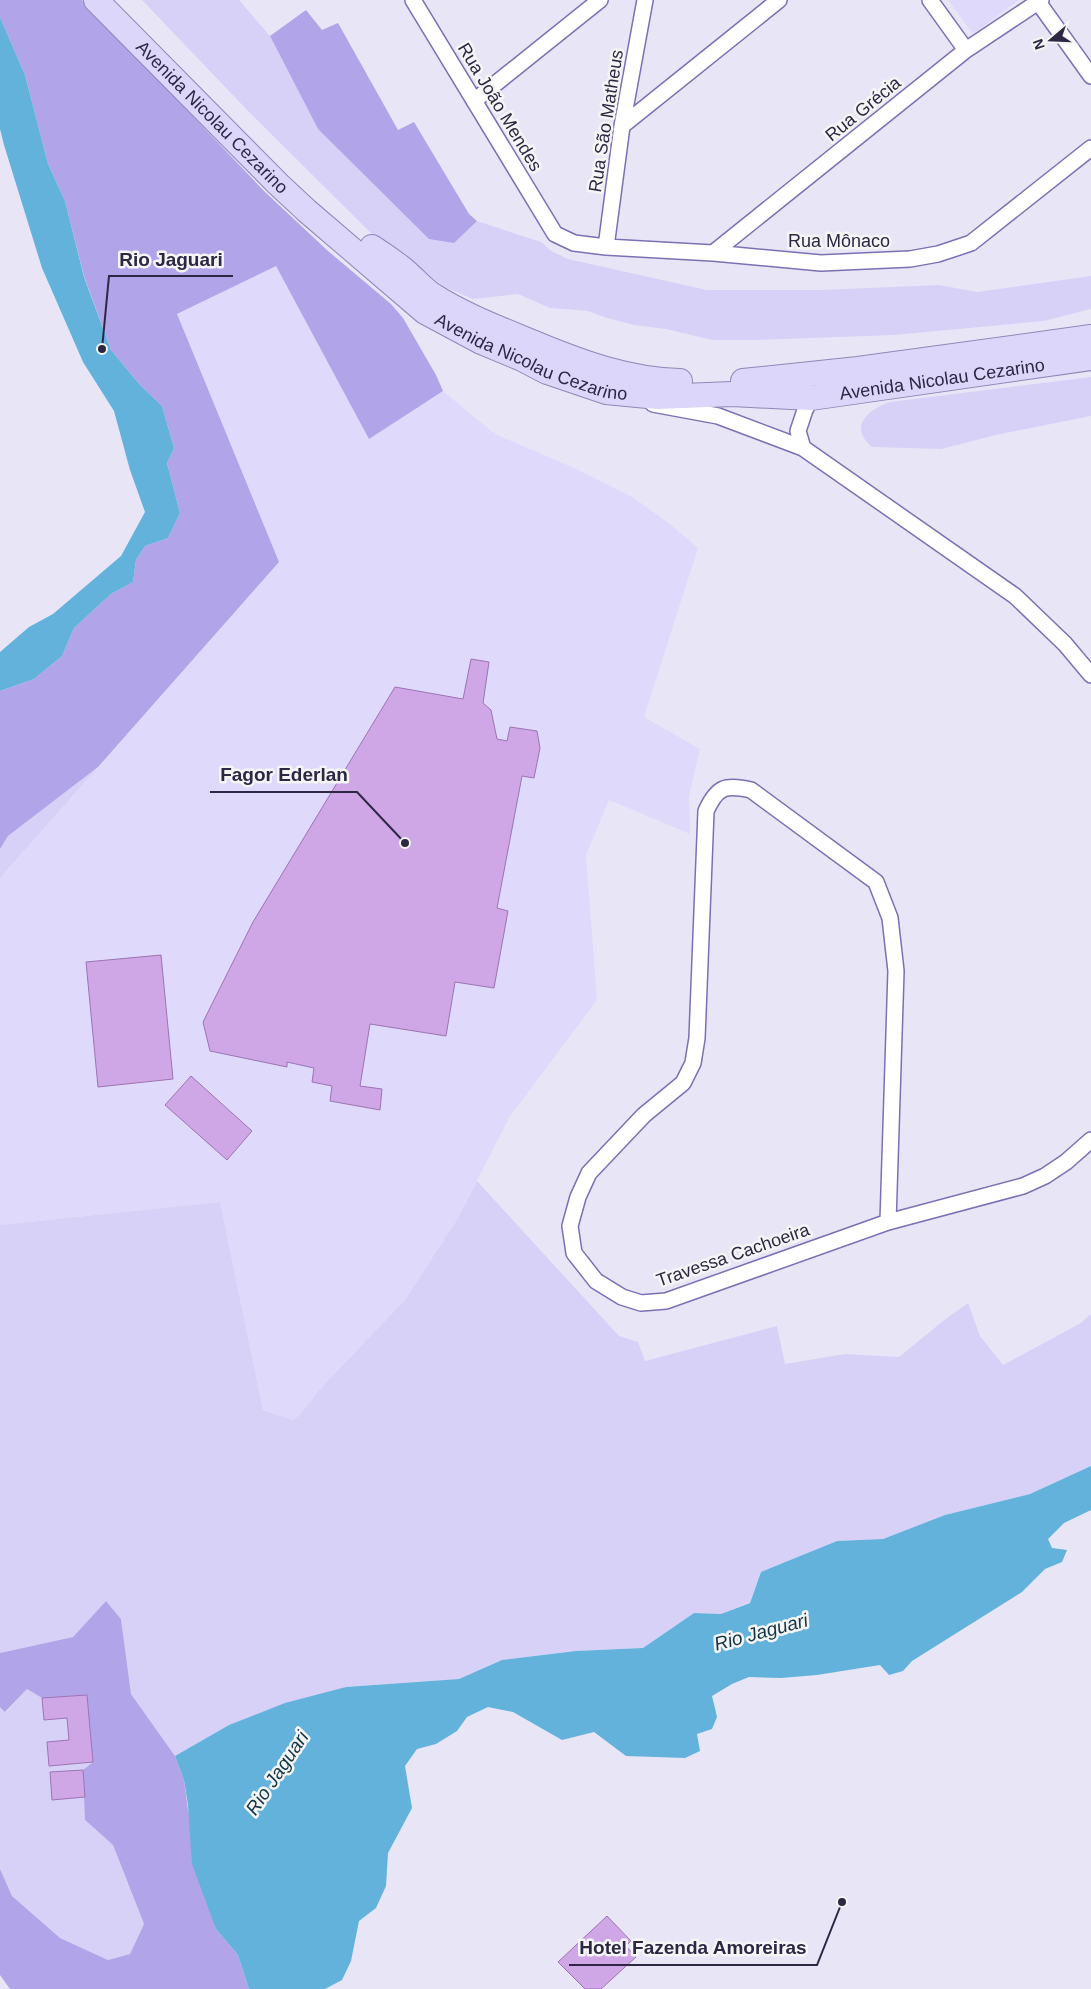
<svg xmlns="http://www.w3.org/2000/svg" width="1091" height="1989" viewBox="0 0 1091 1989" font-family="Arial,sans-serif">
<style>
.built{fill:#dfdafb}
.green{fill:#d7d1f8}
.forest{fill:#b1a4e9}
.water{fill:#62b2db}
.building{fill:#cfa7e6;stroke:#9c73b4}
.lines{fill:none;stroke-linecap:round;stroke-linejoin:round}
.street-casing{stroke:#7e6fb4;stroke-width:18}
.primary-casing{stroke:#9087b8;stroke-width:26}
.street{stroke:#fff;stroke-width:15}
.primary{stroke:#dcd6fa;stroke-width:24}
.labels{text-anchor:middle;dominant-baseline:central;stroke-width:5;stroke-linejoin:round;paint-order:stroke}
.street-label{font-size:18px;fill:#2d2744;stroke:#f5f5f5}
.water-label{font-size:19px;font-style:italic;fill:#113647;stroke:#f5f5f5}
.leader{fill:none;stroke:#2d2744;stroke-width:2}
.callout-dot{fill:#2d2744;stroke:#f5f5f5;stroke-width:2}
.callout-label{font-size:19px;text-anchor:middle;font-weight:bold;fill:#2d2744;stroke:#f5f5f5;stroke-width:5;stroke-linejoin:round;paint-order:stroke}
</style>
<rect width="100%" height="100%" fill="#e8e6f6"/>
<!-- built -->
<path class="built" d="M948,0H1019L973,34Z
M276,266L369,438L443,391L495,434L572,467L634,498L670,524L698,548L644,717L700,749L689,797L690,834L609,800L586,855L597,1000L509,1118L458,1218L405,1300L319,1390L300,1415L292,1420L263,1410L220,1202L0,1225V878L278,562L176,315Z"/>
<!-- green -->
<path class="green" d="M142,0H239L270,36L318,129L454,242L477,221L541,242L553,252L568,259L707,290H820L939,285L977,292L1091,276V309L1044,321L894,335L755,340H712L666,329L634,325L607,318L588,311L550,308L518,294L473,299L447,288L386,248L248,111Z
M1091,377V416L996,435L941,449L872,447C848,427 868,409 890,402Z
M98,767L0,878V849L8,836Z
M477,1181L619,1336L638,1342L645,1361L777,1326L785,1364L845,1354L899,1357L943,1321L968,1303L980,1336L1003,1365L1081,1323L1091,1314V1466L1030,1494L945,1515L883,1539L837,1541L761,1572L750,1602L721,1614L694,1613L643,1648L576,1651L502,1660L459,1679L346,1687L229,1725L175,1756L131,1694L121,1619L106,1601L73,1637L0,1653V1225L220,1202L263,1410L292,1420L300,1415L319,1390L405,1300L458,1218Z
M27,1689L42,1698L44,1720L67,1718L69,1740L47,1742L49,1766L93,1762L83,1770L50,1772L52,1800L85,1797V1820L113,1845L144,1924L130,1954L108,1960L60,1938L12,1896L0,1869V1707L6,1712Z"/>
<!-- forest -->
<path class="forest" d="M0,0H82L265,192L328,251L391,304L403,318L436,375L443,391L369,439L276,266L177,314L279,562L98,767L8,836L0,849V691L34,679L62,656L74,628L111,594L133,582L136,560L145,546L168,538L180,513L167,463L174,448L162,406L140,385L111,350L84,276L65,201L48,164L25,75L0,17Z
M306,10L322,30L338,23L398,130L414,122L469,214L477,221L454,243L429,239L318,129L270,36Z
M106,1601L121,1619L131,1694L175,1756L184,1780L188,1810L216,1929L238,1955L249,1989H10L0,1975V1869L12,1896L60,1938L108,1960L130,1954L144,1924L113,1845L85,1820L83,1770L93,1762L87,1695L42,1698L27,1689L5,1712L0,1707V1653L73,1637Z"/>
<!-- water -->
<path class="water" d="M0,17L25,75L48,164L65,201L84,277L111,350L140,385L162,406L174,448L167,463L180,513L168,538L145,546L136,560L133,582L111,594L74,628L62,656L34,679L0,691V652L29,627L53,614L121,556L145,512L130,470L114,411L83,362L42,268L4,145L0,129Z
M1091,1466V1510L1064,1523L1048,1539L1052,1548L1067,1550L1062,1562L1045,1569L1022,1592L912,1661L903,1671L889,1675L880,1665L817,1675L781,1678L749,1677L732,1684L712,1696L717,1717L712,1729L697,1734L700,1751L685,1758L626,1756L594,1732L562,1740L513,1712L488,1707L467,1717L457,1731L436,1744L417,1749L405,1766L412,1808L388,1853L386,1886L376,1908L359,1921L351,1961L342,1980L325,1989H249L238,1955L216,1929L192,1864L188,1805L184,1780L175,1756L229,1725L285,1703L346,1687L459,1679L502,1660L576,1651L643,1648L694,1613L721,1614L750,1603L761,1572L837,1541L883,1539L945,1515L1030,1494Z"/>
<!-- building -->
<path class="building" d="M471,659L489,662L483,703L491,710L497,739L507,741L510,727L537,731L540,748L534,778L522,776L497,908L508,911L494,988L455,982L446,1036L370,1024L360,1086L382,1089L380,1110L330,1101L332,1086L312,1082L314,1068L287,1062V1067L210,1051L203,1022L253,922L395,687L463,699Z
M161,955L173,1079L98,1087L86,962Z
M191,1076L252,1131L227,1160L165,1105Z
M87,1695L93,1762L49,1766L47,1742L69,1740L67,1718L44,1720L42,1698Z
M83,1770L85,1797L52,1800L50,1772Z
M607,1916L631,1941L626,1946L636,1957L601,1989H585L558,1962Z"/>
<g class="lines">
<!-- street casing -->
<g class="street-casing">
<path id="street" d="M413,0L555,234L574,243L606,247L713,253L821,263L910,259L938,254L971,243L1091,148
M930,0L966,50
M1038,2L1091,76
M474,101L600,0
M622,126L779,0
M606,247L622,126L645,0
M713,253L966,50L1041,0
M653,404L718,416L803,448L1015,596L1065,644L1091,675
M803,448L798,431L805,410L811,398
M888,1222L896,971L890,918L876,882L751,790C725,784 717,787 706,811L697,1038L693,1063L683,1083L644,1115L589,1173L578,1197L570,1226L574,1253L596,1281L622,1297L641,1303L666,1301L888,1222L1023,1186L1045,1176L1066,1162L1091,1140"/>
</g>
<!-- primary casing -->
<g class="primary-casing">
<g id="primary">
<path id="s1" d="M96,0L278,184L307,211L425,312L481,342L522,359L547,372L606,392L658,397L732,394L811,398L1091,358"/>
<path d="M372,247C383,254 393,261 403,269C413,277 421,287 431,294C465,316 501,329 537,344C583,363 630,380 680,381"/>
<path d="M743,381L858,369L1091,337"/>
</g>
</g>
<!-- street -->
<use href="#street" class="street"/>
<!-- primary -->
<use href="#primary" class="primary"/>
</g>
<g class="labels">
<!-- street labels -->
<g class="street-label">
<text transform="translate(500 107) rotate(59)">Rua João Mendes</text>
<text transform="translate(863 109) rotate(-39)">Rua Grécia</text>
<text stroke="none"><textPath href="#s1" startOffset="165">Avenida Nicolau Cezarino</textPath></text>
<text transform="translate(606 121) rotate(-81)">Rua São Matheus</text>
<text x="839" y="241">Rua Mônaco</text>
<text stroke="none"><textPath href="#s1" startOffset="570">Avenida Nicolau Cezarino</textPath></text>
<text stroke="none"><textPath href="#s1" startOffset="990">Avenida Nicolau Cezarino</textPath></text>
<text transform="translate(733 1255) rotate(-19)">Travessa Cachoeira</text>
</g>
<!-- water labels -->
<g class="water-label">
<text transform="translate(761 1632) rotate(-15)">Rio Jaguari</text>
<text transform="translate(277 1773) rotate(-56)">Rio Jaguari</text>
</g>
</g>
<!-- callouts -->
<path class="leader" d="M102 349L109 276H233M405 843L357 792H210M842 1902L817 1965H569"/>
<g class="callout-dot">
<circle cx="102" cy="349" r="5"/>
<circle cx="405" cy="843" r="5"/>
<circle cx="842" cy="1902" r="5"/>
</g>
<g class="callout-label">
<text x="171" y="266">Rio Jaguari</text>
<text x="284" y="781">Fagor Ederlan</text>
<text x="693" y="1954">Hotel Fazenda Amoreiras</text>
</g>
<!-- north arrow -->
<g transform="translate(1051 40) rotate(251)" stroke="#f5f5f5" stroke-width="4" paint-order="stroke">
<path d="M0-4L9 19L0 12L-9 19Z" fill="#2d2744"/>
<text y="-8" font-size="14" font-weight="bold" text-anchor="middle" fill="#2d2744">N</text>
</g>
</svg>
